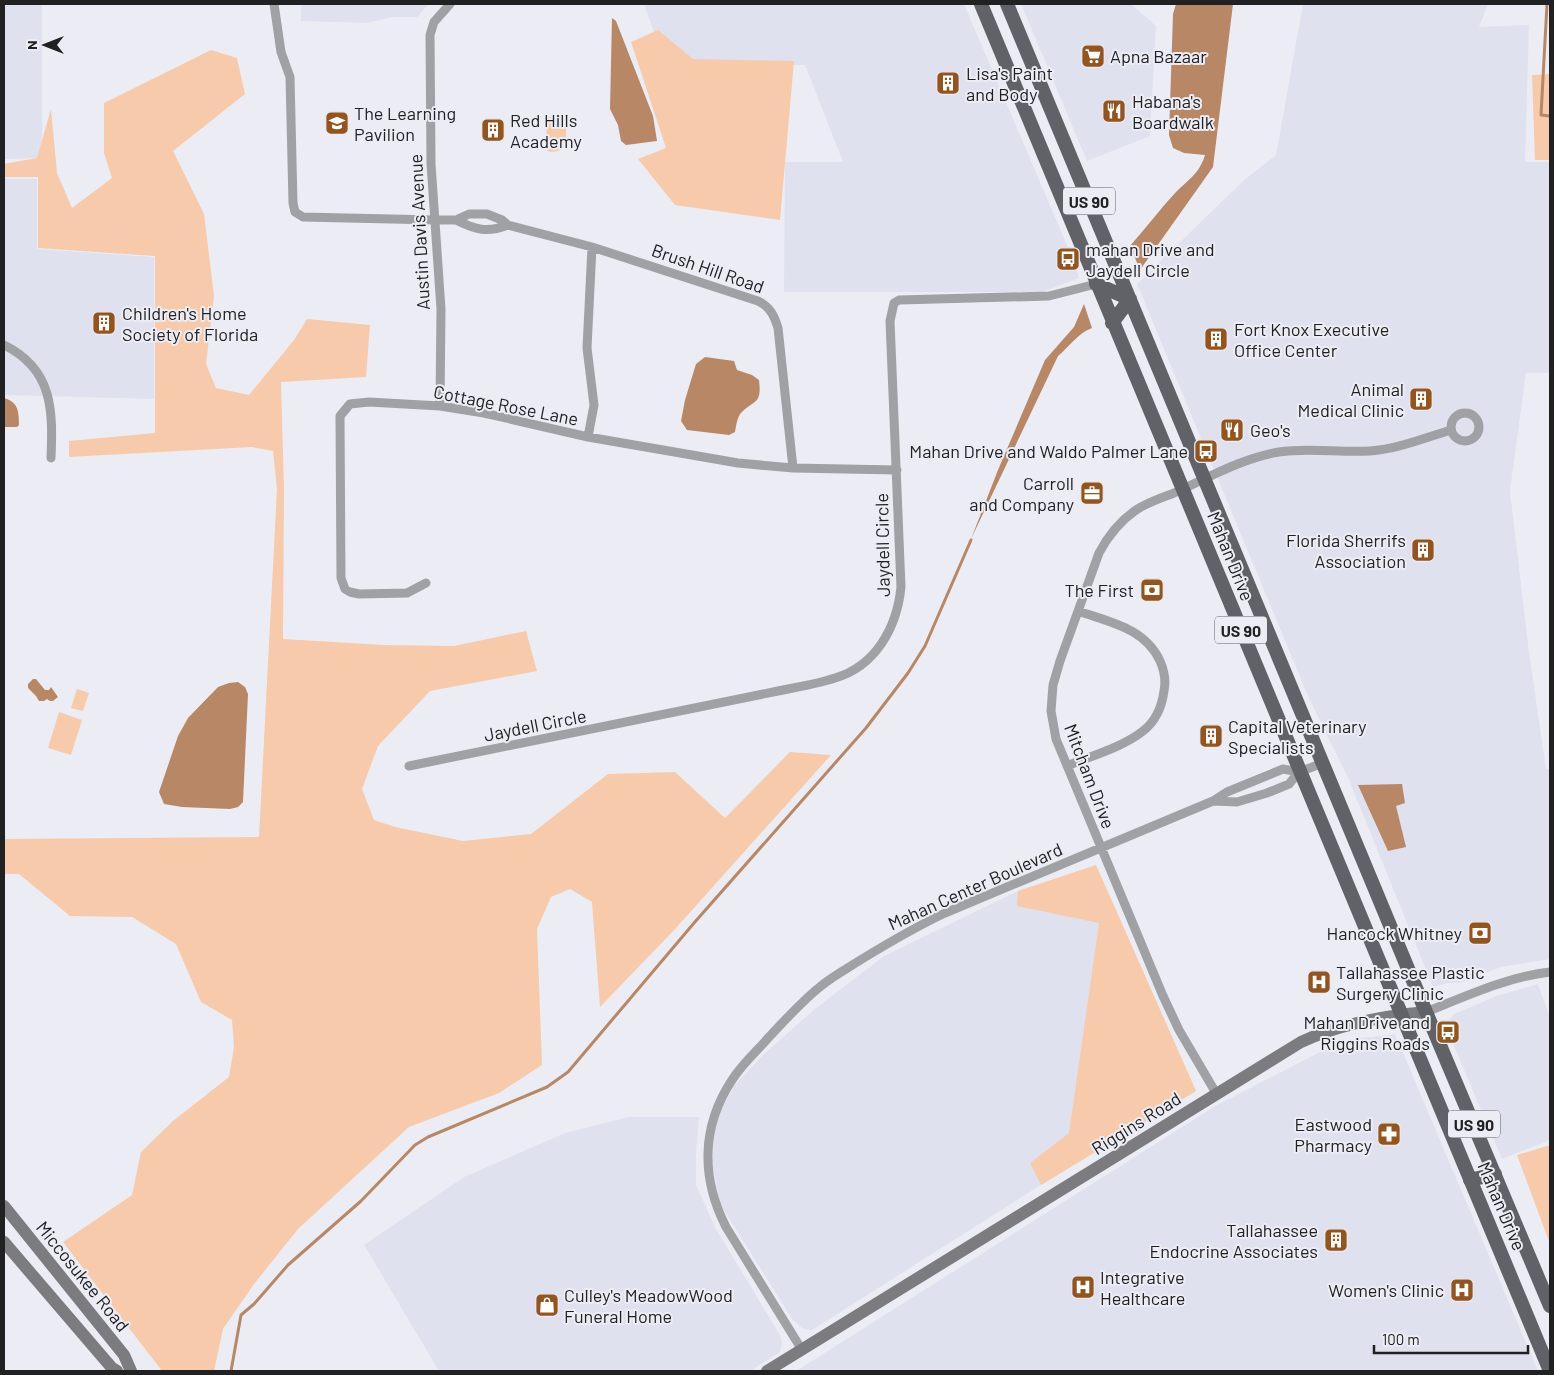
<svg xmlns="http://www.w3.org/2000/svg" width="1554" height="1375" viewBox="0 0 1554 1375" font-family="Barlow,sans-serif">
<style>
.built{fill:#e0e1ef}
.green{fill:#f6caab}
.water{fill:#b78766}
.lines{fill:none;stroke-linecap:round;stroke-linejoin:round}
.stream{stroke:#b78766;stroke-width:3}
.street{stroke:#a0a1a4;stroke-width:9}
.secondary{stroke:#7c7c80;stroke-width:12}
.primary{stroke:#616267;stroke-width:14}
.labels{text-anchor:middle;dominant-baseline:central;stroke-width:4;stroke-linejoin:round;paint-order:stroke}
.shield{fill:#ecedf4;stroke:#5e5e62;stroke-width:1}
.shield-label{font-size:16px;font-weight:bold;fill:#212123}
.poi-label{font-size:18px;fill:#212123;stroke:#ecedf4;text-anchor:start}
.street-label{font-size:18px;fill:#212123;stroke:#ecedf4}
</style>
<rect width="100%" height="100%" fill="#ecedf4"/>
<!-- built -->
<path class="built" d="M4,4H42V158L4,159Z
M301,4H429L417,17H393L366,23L301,21Z
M644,4H964L1076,266L1079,278L1043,292H784L785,162H843L805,65L665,64Z
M1021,4H1131L1156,26L1150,136L1087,161Z
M1303,4H1488L1479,27L1529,25L1525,162H1550V373H1526L1510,491L1529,652L1546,769H1550V959L1501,967L1460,983H1447L1433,987L1349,780L1308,696L1137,284L1244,180L1276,155Z
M4,179H37V249L154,257V399L4,395Z
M1096,865L1196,1091L1041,1185L812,1330L803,1329L792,1319L720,1204L712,1161L714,1135L720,1112L734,1086L763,1055L816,1008L884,956L1018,891Z
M1538,984L1550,1017V1140L1502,1159L1445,1025L1454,1014L1499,995Z
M1395,1034L1538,1371H796L1217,1105L1320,1052L1362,1038Z
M628,1117H699L696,1155V1185L716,1229L780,1335L782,1344L780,1352L750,1371H439L364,1245L464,1177L565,1133Z"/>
<!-- green -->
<path class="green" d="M658,30L693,59L794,61L780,220L675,205L638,159L666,148L631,42Z
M211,50L237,58L245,94L173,151L204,214L214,296L206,364L216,388L249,395L294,340L307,319L370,325L366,377L281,382L284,490L283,639L384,645L454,646L526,631L537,671L430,691L378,746L362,789L374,820L395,827L463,841L531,834L608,774L675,772L725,818L790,752L831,755L676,928L600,1007L592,902L570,889L551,897L537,929L542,1065L499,1093L409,1127L298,1229L254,1284L223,1329L214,1371H162L63,1242L132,1195L141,1152L173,1121L229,1077L234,1047L232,1020L201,1002L176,944L132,917L70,916L19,874H4V839L259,837L277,489L273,451L252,447L69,457V441L155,433V256L38,248V177H4V164L37,158L51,109L57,173L72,208L112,178L104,153V103Z
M1550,74V160H1535L1532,75Z
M555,116L566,128V140L559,151L550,152L546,150L547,117Z
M77,689L89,693L83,711L71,708Z
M59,712L82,720L71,755L48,748Z
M1096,865L1196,1091L1041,1185L1030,1163L1069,1133L1099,923L1017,906L1018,891Z
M1550,1145V1244L1517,1155Z"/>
<!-- water -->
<path class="water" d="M1176,4H1233L1213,167L1140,270L1130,246C1146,228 1160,209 1176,192C1189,179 1199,174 1205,155L1184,153L1173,148L1169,135L1173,14Z
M612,18L616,21L653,116L657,141L626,145L621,141L618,125L610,109Z
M1084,304L1092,328C1078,333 1070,346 1058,356L971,539L998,470L1045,360L1074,327Z
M705,357L734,361L737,370L752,375L759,380C762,406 754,399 741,413C737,417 736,427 735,432L729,435L687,430L681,421L685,400L696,364Z
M4,398C18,402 19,411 19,425L17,427H4Z
M33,679H36L45,690H49L51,687L58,697L53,701H50L47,699L44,701H39L36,696L28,688V684Z
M238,682L245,687L248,694L243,802L238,807L230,809L182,807L164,804L159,792L178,736L188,718L218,687L229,683Z
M1402,784L1405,803L1396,806L1406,847L1388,851L1358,785Z"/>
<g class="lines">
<!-- stream -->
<path class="stream" d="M1547,4L1541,115L1550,116
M231,1371L241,1315L254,1304L288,1265L361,1201L415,1145L428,1137L547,1087L568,1072L694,923L866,728L908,673L925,646L971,540"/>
<!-- street -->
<path class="street" d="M274,4L281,52L290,77L293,203L295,212L303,217L435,220H456L469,214H487L502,220L508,225L592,247L758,301C770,307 774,315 778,328L793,468
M456,220C476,230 487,233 508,225
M4,345C53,369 53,410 51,458
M440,406L441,309L431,164L430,35L434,22L450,4
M1451 427a14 14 0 1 1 28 0a14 14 0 1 1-28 0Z
M588,437L594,405L587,348L592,247
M426,583L407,593L359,594L350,592L345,589L341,578L340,416L350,404L369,402L440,406L484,413L588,437L738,463L793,468L897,470
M409,766L778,691C797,687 817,684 835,678C876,666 897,627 901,587L890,321L894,303L899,300L1049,296L1096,284
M1067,766C1091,756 1123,747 1143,731C1156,721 1162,706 1164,691C1166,681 1164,670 1160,661C1145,628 1109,622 1078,611
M1214,801L1237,802L1267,793L1289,784L1299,772
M1426,1012C1466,996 1507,977 1550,972
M1216,1093L1179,1030L1163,996L1056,739L1051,711L1053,685L1060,661L1099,553C1108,536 1120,521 1136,510C1148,502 1161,498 1174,493C1208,478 1242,458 1279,452C1309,447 1340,453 1370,451C1398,449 1424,438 1451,430
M802,1350L726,1227C701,1178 701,1127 732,1080C742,1064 757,1051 769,1037C786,1019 802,1001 821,986C833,976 848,968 862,959C890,942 915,927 945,913L1213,801L1227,792L1283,769L1299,772L1323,763"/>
<!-- secondary -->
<path class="secondary" d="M4,1206L124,1355L131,1371
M4,1242L112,1368L117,1371
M767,1371L1301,1042C1340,1024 1382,1016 1426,1012"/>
<!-- primary -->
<path class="primary" d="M981,4C1168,460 1362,915 1550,1371
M1007,4L1426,1012L1550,1306
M1096,284L1130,299
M1112,323L1130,299
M1470,1180L1495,1174"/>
</g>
<!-- icons -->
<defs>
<g id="supermarket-square" transform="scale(1.25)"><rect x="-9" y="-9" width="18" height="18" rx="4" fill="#94541d" stroke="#ecedf4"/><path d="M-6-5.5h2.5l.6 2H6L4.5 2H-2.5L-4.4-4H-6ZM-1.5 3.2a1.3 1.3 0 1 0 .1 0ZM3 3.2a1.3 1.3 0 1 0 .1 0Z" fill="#fff"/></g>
<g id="building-square" transform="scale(1.25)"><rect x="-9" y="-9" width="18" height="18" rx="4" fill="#94541d" stroke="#ecedf4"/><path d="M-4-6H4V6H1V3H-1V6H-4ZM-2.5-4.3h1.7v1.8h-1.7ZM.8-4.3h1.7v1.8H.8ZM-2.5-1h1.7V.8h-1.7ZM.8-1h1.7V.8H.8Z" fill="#fff"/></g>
<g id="restaurant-square" transform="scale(1.25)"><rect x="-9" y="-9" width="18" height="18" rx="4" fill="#94541d" stroke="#ecedf4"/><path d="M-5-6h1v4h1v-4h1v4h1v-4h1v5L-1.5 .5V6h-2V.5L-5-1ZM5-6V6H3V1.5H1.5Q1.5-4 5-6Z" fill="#fff"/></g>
<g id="school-square" transform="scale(1.25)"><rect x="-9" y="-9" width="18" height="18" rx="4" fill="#94541d" stroke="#ecedf4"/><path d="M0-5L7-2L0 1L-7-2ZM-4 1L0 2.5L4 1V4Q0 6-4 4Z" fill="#fff"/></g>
<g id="bus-square" transform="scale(1.25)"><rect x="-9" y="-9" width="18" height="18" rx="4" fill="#94541d" stroke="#ecedf4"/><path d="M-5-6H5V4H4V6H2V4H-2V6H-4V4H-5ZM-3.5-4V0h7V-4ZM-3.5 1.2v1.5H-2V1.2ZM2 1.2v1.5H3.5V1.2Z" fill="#fff"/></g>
<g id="office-square" transform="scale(1.25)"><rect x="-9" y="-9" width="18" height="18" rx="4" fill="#94541d" stroke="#ecedf4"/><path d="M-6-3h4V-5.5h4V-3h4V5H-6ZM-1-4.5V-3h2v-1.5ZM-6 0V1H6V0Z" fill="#fff"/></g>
<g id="bank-square" transform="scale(1.25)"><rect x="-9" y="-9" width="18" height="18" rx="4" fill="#94541d" stroke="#ecedf4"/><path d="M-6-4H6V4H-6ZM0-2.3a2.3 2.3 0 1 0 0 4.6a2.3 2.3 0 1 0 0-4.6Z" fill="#fff"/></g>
<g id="hospital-square" transform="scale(1.25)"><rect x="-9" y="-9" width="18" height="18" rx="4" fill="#94541d" stroke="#ecedf4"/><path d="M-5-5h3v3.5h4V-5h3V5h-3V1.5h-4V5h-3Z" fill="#fff"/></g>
<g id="pharmacy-square" transform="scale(1.25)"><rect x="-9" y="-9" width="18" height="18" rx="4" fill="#94541d" stroke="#ecedf4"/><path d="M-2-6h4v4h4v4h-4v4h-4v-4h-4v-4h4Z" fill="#fff"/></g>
<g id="shop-square" transform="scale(1.25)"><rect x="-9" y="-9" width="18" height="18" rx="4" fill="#94541d" stroke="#ecedf4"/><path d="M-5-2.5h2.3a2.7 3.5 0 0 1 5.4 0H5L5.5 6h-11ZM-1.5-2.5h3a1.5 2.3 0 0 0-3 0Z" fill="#fff"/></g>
</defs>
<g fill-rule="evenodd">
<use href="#supermarket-square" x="1093" y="56"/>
<use href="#building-square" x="948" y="83"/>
<use href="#restaurant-square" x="1114" y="111"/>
<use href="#school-square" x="337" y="123"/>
<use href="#building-square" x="493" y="130"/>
<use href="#bus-square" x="1068" y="259"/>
<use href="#building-square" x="104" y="323"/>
<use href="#building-square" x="1216" y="339"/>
<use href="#building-square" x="1421" y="399"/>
<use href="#restaurant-square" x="1232" y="430"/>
<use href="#bus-square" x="1206" y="451"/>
<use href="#office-square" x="1092" y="493"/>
<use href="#building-square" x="1423" y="550"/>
<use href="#bank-square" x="1152" y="590"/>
<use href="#building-square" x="1211" y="736"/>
<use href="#bank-square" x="1480" y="933"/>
<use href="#hospital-square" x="1319" y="982"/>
<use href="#bus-square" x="1448" y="1032"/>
<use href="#pharmacy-square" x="1389" y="1134"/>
<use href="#building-square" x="1336" y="1240"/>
<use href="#hospital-square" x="1083" y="1287"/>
<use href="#hospital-square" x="1462" y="1290"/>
<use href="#shop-square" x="547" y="1305"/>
</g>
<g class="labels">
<!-- shield labels -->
<g class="shield">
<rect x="1063" y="187.5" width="52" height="27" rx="4"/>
<rect x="1215" y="616.5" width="52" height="27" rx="4"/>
<rect x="1448" y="1110.5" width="52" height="27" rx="4"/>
</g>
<g class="shield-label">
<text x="1089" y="201">US 90</text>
<text x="1241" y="630">US 90</text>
<text x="1474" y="1124">US 90</text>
</g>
<!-- poi labels -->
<g class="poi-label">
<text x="1110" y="56">Apna Bazaar</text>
<text x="966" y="73">Lisa's Paint<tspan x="966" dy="21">and Body</tspan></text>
<text x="1132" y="101">Habana's<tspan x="1132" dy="21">Boardwalk</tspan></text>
<text x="354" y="113">The Learning<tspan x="354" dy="21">Pavilion</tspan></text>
<text x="510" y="120">Red Hills<tspan x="510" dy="21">Academy</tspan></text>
<text x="1086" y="249">mahan Drive and<tspan x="1086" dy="21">Jaydell Circle</tspan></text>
<text x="122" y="313">Children's Home<tspan x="122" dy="21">Society of Florida</tspan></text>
<text x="1234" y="329">Fort Knox Executive<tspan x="1234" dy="21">Office Center</tspan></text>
<text x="1404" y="389" text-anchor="end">Animal<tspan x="1404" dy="21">Medical Clinic</tspan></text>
<text x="1250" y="430">Geo's</text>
<text x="1188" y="451" text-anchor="end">Mahan Drive and Waldo Palmer Lane</text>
<text x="1074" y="483" text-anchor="end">Carroll<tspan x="1074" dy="21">and Company</tspan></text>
<text x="1406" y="540" text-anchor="end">Florida Sherrifs<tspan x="1406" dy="21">Association</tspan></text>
<text x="1134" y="590" text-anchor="end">The First</text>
<text x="1228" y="726">Capital Veterinary<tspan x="1228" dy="21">Specialists</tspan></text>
<text x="1462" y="933" text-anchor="end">Hancock Whitney</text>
<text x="1336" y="972">Tallahassee Plastic<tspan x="1336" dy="21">Surgery Clinic</tspan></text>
<text x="1430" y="1022" text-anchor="end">Mahan Drive and<tspan x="1430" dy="21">Riggins Roads</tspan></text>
<text x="1372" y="1124" text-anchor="end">Eastwood<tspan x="1372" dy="21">Pharmacy</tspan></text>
<text x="1318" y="1230" text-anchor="end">Tallahassee<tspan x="1318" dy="21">Endocrine Associates</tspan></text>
<text x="1100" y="1277">Integrative<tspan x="1100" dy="21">Healthcare</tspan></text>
<text x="1444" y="1290" text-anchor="end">Women's Clinic</text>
<text x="564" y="1295">Culley's MeadowWood<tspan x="564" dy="21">Funeral Home</tspan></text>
</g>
<!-- street labels -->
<g class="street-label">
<text transform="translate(419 232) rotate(-93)">Austin Davis Avenue</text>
<text transform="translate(708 268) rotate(19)">Brush Hill Road</text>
<text transform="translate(506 405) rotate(11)">Cottage Rose Lane</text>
<text transform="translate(882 545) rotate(-91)">Jaydell Circle</text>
<text transform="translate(1231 556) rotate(68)">Mahan Drive</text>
<text transform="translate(535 725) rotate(-11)">Jaydell Circle</text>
<text transform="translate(1090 776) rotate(69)">Mitcham Drive</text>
<text transform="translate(975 886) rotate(-24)">Mahan Center Boulevard</text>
<text transform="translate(1136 1123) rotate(-32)">Riggins Road</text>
<text transform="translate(1502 1206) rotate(67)">Mahan Drive</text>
<text transform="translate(83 1276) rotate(51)">Miccosukee Road</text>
</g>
</g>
<!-- border -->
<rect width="1554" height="1375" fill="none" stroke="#212123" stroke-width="10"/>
<!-- north arrow -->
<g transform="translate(45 45) rotate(270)" stroke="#ecedf4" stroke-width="4" paint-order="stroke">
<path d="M0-4L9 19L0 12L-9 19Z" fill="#212123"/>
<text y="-8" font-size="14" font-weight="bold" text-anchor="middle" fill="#212123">N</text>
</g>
<!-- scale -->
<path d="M1374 1345v8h154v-8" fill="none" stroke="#212123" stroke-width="2.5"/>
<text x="1382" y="1345" font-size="15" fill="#212123" stroke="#ecedf4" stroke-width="4" paint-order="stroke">100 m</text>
</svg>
